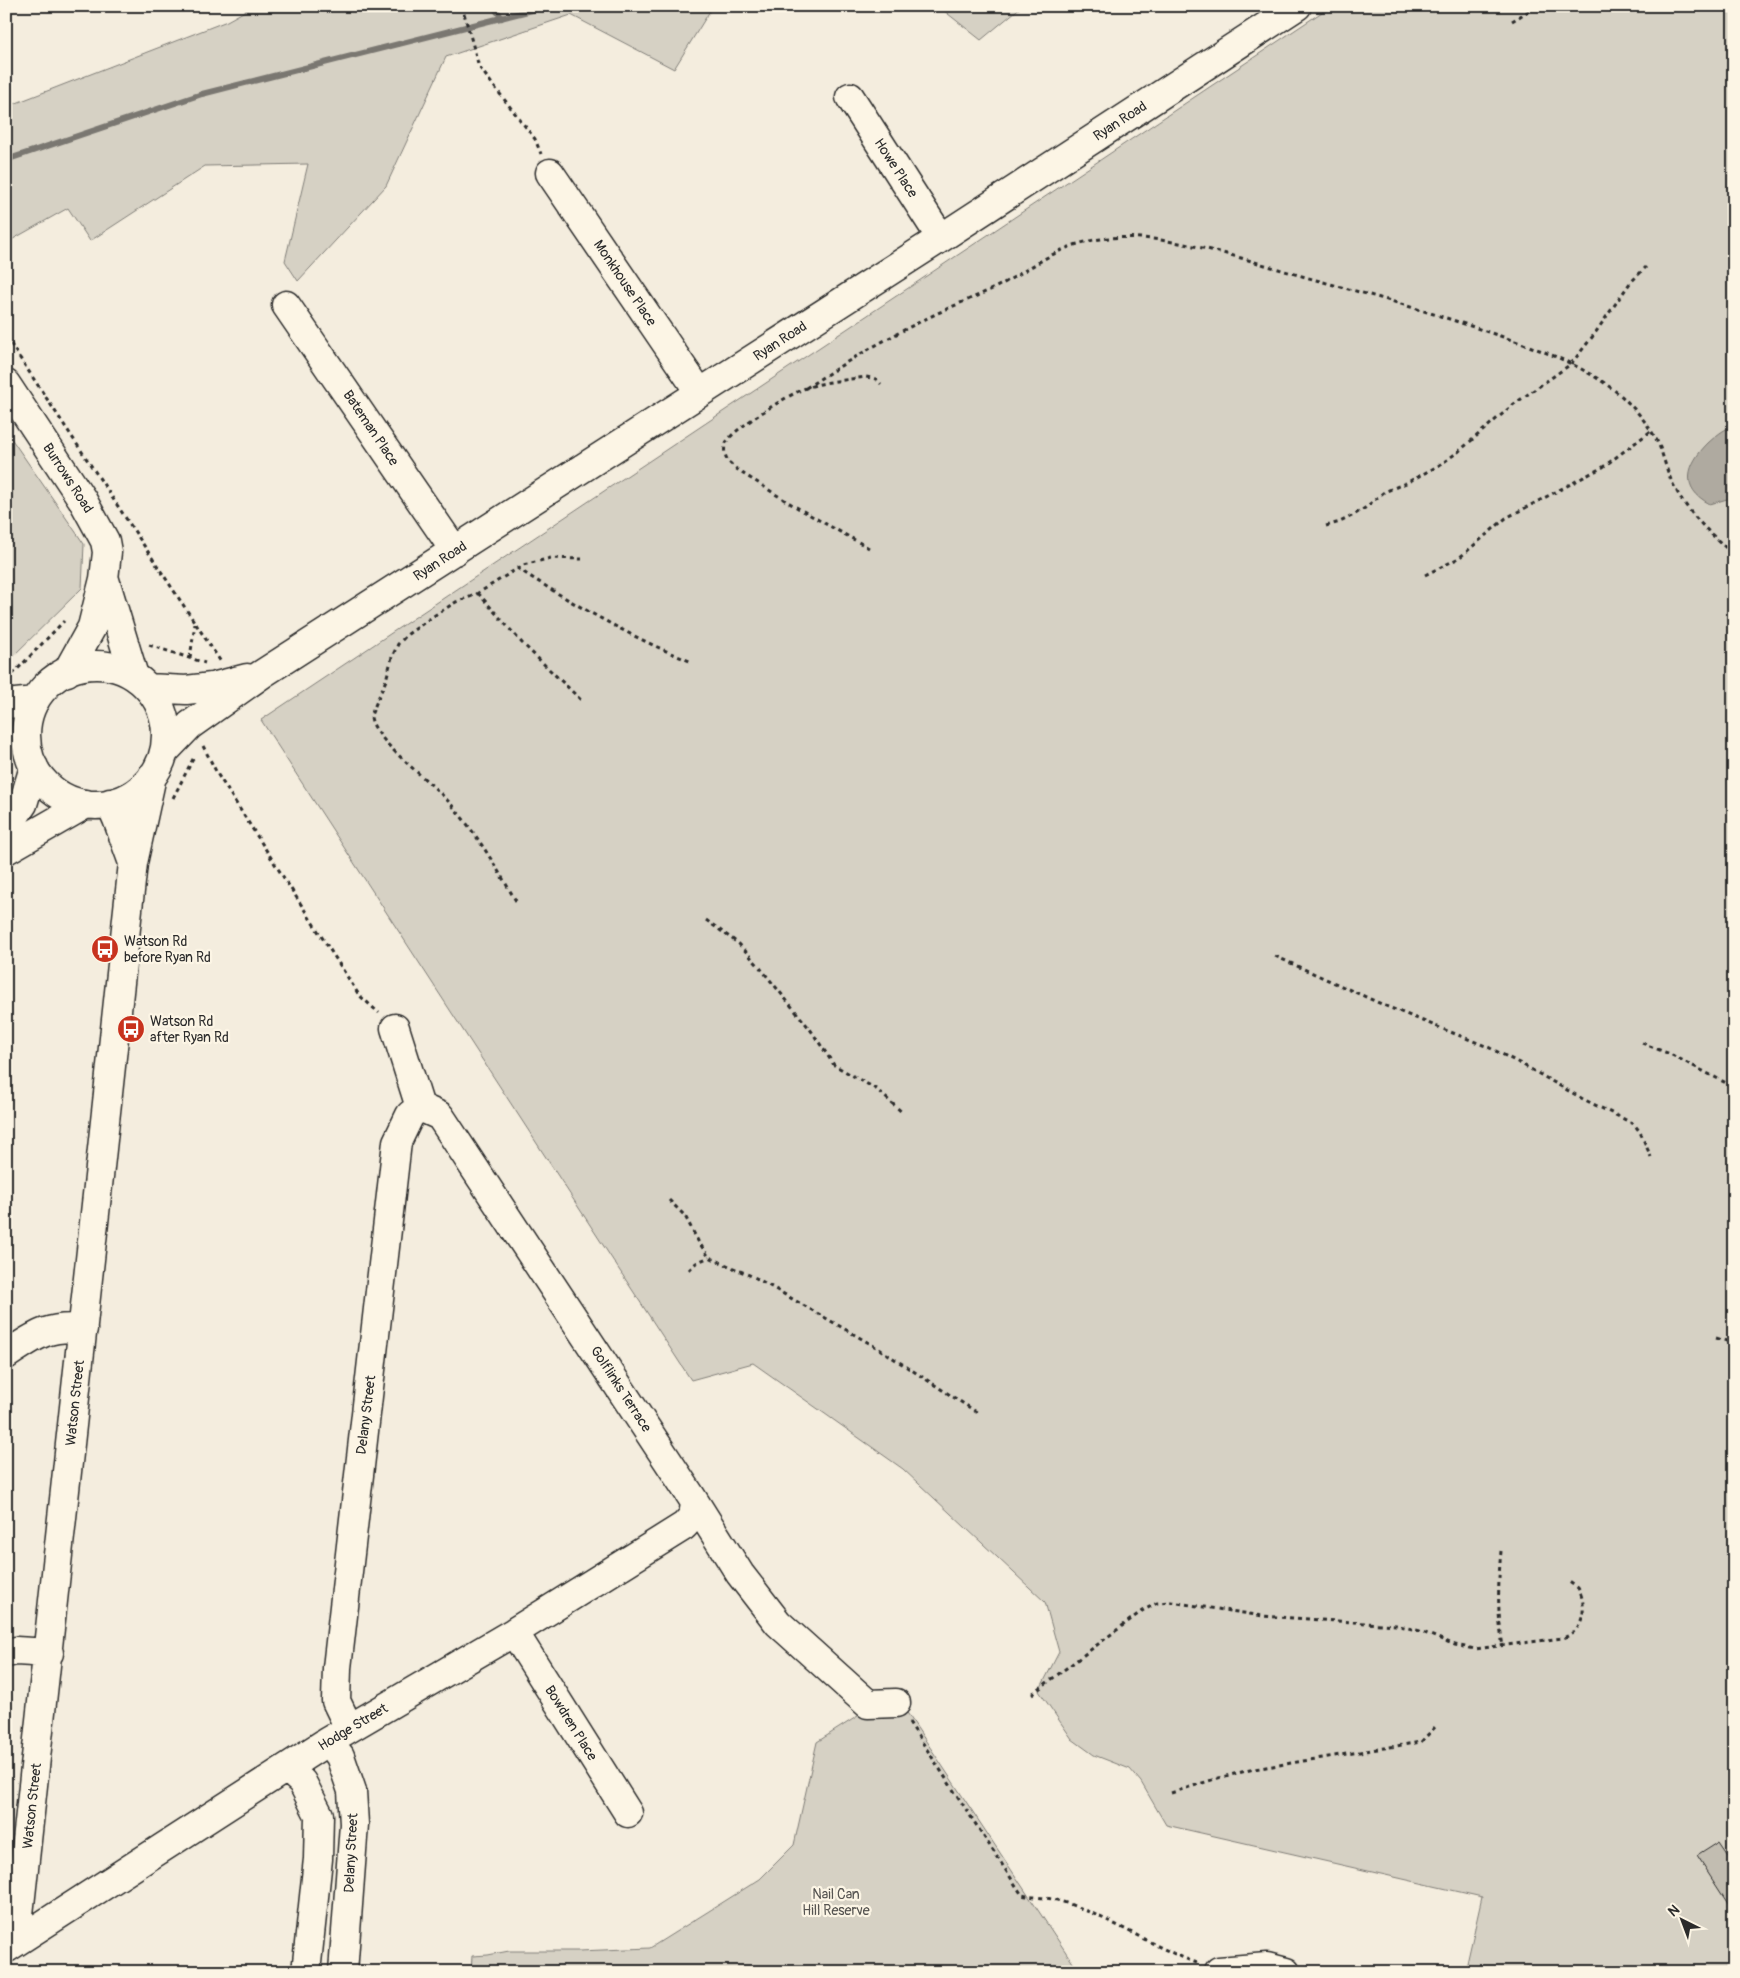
<svg xmlns="http://www.w3.org/2000/svg" width="1740" height="1978" viewBox="0 0 1740 1978" font-family="Pangolin,sans-serif">
<style>
.green{fill:#d6d1c4;stroke:#807e78}
.water{fill:#afaaa0;stroke:#7a7771}
.lines{fill:none;stroke-linecap:round;stroke-linejoin:round}
.stream{stroke:#7a7771;stroke-width:6}
.building{fill:#c2bdb1;stroke:#2b2b2b}
.minor-casing{stroke:#2b2b2b;stroke-width:31}
.path{stroke:#2b2b2b;stroke-width:3;stroke-dasharray:4 4;stroke-linecap:butt}
.minor{stroke:#fcf5e5;stroke-width:28}
.labels{text-anchor:middle;dominant-baseline:central;stroke-width:4.5;stroke-linejoin:round;paint-order:stroke}
.street-label{font-size:14px;fill:#2b2b2b;stroke:#fcf5e5}
.poi-label{font-size:14px;fill:#2b2b2b;stroke:#fcf5e5;text-anchor:start}
.park-label{font-size:14px;fill:#565451;stroke:#fcf5e5}
</style>
<rect width="100%" height="100%" fill="#f4edde"/>
<filter id="ink" filterUnits="userSpaceOnUse"><feTurbulence type="fractalNoise" baseFrequency=".02" numOctaves="2"/><feDisplacementMap in="SourceGraphic" scale="10" xChannelSelector="R" yChannelSelector="G"/><feConvolveMatrix kernelMatrix="1 2 1 2 8 2 1 2 1" color-interpolation-filters="sRGB"/></filter>
<g filter="url(#ink)">
<!-- green -->
<path class="green" d="M254,6H713L674,69L571,15L446,57L386,186L298,281L285,261L308,164L205,166L90,241L68,208L6,243V107L227,21Z
M938,6H1022L981,40Z
M1331,6H1734V1972H1465L1482,1897L1166,1825L1141,1782L1130,1769L1094,1755L1072,1739L1039,1691L1059,1652L1045,1602L903,1469L753,1363L691,1380L261,720Z
M6,431L84,544L82,588L6,663Z
M894,1693L1079,1972H471L472,1956L488,1955L509,1951H579L650,1948L760,1879L794,1845L817,1742Z"/>
<!-- water -->
<path class="water" d="M1734,426V497L1710,504C1679,488 1687,464 1708,443C1716,436 1723,429 1734,426Z"/>
<g class="lines">
<!-- stream -->
<path class="stream" d="M493,6L502,18
M6,160L202,94L548,6"/>
</g>
<!-- building -->
<path class="building" d="M1719,1842L1734,1864V1913L1697,1856Z"/>
<g class="lines">
<!-- minor casing -->
<g class="minor-casing">
<path id="minor" d="M850,97L941,238
M550,173L700,393
M286,305L455,551
M6,384L82,499L105,541L107,552L104,579L92,627L67,672
M105,580L134,676
M26 735a70 70 0 1 1 140 0a70 70 0 1 1-140 0Z
M148,688L186,690L212,687L247,678
M6,704L35,701
M164,752L190,725L262,674L941,238L1297,6
M110,803L117,819L133,863
M6,829L23,804L34,767
M6,850L86,804
M395,1028L420,1107L440,1116L691,1496L740,1574L778,1623L868,1704L896,1703
M6,1355C35,1336 47,1325 83,1329
M514,1632L628,1813
M6,1653L16,1651L49,1653
M349,1728L336,1701L337,1668L397,1142L410,1115L420,1107
M328,1741L340,1756L352,1791L354,1824L343,1972
M287,1768L302,1782L319,1815L318,1859L306,1972
M16,1942L133,863L152,776
M7,1948L328,1741L514,1632L684,1526L693,1516L695,1504
M1219,1971L1267,1967L1286,1972"/>
</g>
<!-- path -->
<path class="path" d="M462,6L479,67L535,139L541,154
M1512,21L1537,6
M6,337L221,662
M806,388C848,360 892,335 938,313C959,303 981,295 1002,284C1031,268 1056,248 1089,241C1157,226 1250,262 1316,280C1374,296 1431,312 1488,332C1534,347 1581,363 1619,394C1635,408 1650,426 1659,445C1664,458 1667,473 1674,486C1688,514 1711,534 1734,555
M1326,526L1340,522L1352,516L1365,508L1384,492L1406,483L1438,466L1458,452L1514,404L1571,364L1593,336L1630,283L1646,267
M869,548C832,527 795,508 760,484C750,478 737,471 729,462C724,456 723,447 727,441C735,428 791,393 806,388C826,381 847,380 866,377L876,379L881,384
M517,568C573,604 630,637 692,662
M1425,575L1459,558L1506,518L1603,467L1651,431
M478,593L522,643L582,701
M149,645L205,663
M190,658L195,624
M7,680L64,621
M203,746L218,775L359,995L379,1013
M173,798L194,757
M516,901C496,867 476,832 449,802C440,792 429,783 418,773C406,762 370,732 371,715L386,680L392,657L398,644L408,634L435,615L456,602L475,595L523,565L551,558L582,559
M706,920L739,944L757,964L810,1029L834,1065L876,1089L903,1113
M1275,956L1388,1007L1488,1047L1525,1066L1583,1099L1634,1124L1640,1132L1651,1157
M1642,1043L1670,1054L1734,1087
M669,1200L685,1216L698,1241L709,1257L756,1278L876,1347L978,1413
M689,1270L696,1263L709,1257
M1716,1338L1734,1343
M1501,1551C1498,1583 1497,1614 1503,1646
M1032,1694L1142,1611L1157,1603L1171,1602L1263,1616L1396,1625L1420,1631L1455,1645L1475,1649L1563,1638C1584,1631 1588,1606 1578,1588L1569,1582
M909,1722L1022,1895C1034,1898 1048,1897 1060,1901C1108,1916 1150,1946 1197,1963
M1171,1793L1218,1778L1254,1769L1421,1742L1436,1726"/>
<!-- minor -->
<use href="#minor" class="minor"/>
</g>
</g>
<!-- icons -->
<defs>
<g id="bus-disc" transform="scale(1.4375)"><circle r="9.5" fill="#c8321e" stroke="#fcf5e5"/><path d="M-5-6H5V4H4V6H2V4H-2V6H-4V4H-5ZM-3.5-4V0h7V-4ZM-3.5 1.2v1.5H-2V1.2ZM2 1.2v1.5H3.5V1.2Z" fill="#fff"/></g>
</defs>
<g fill-rule="evenodd">
<use href="#bus-disc" x="105" y="949"/>
<use href="#bus-disc" x="131" y="1029"/>
</g>
<g class="labels">
<!-- street labels -->
<g class="street-label">
<text transform="translate(1120 121) rotate(-33)">Ryan Road</text>
<text transform="translate(896 168) rotate(57)">Howe Place</text>
<text transform="translate(625 283) rotate(56)">Monkhouse Place</text>
<text transform="translate(780 341) rotate(-33)">Ryan Road</text>
<text transform="translate(371 428) rotate(56)">Bateman Place</text>
<text transform="translate(68 478) rotate(57)">Burrows Road</text>
<text transform="translate(440 561) rotate(-33)">Ryan Road</text>
<text transform="translate(621 1389) rotate(57)">Golflinks Terrace</text>
<text transform="translate(75 1403) rotate(-84)">Watson Street</text>
<text transform="translate(366 1415) rotate(-83)">Delany Street</text>
<text transform="translate(571 1723) rotate(58)">Bowdren Place</text>
<text transform="translate(353 1727) rotate(-31)">Hodge Street</text>
<text transform="translate(32 1806) rotate(-84)">Watson Street</text>
<text transform="translate(351 1853) rotate(-87)">Delany Street</text>
</g>
<!-- poi labels -->
<g class="poi-label">
<text x="124" y="941">Watson Rd<tspan x="124" dy="16">before Ryan Rd</tspan></text>
<text x="150" y="1021">Watson Rd<tspan x="150" dy="16">after Ryan Rd</tspan></text>
</g>
<!-- park labels -->
<g class="park-label">
<text x="836" y="1894">Nail Can<tspan x="836" dy="16">Hill Reserve</tspan></text>
</g>
</g>
<!-- margin -->
<rect width="1740" height="1978" fill="none" stroke="#fcf5e5" stroke-width="25"/>
<rect x="12" y="12" width="1715" height="1953" fill="none" stroke="#2b2b2b" stroke-width="2" filter="url(#ink)"/>
<!-- north arrow -->
<g transform="translate(1682 1920) rotate(318)" stroke="#fcf5e5" stroke-width="4" paint-order="stroke">
<path d="M0-4L9 19L0 12L-9 19Z" fill="#2b2b2b"/>
<text y="-8" font-size="14" font-weight="bold" text-anchor="middle" fill="#2b2b2b">N</text>
</g>
</svg>
